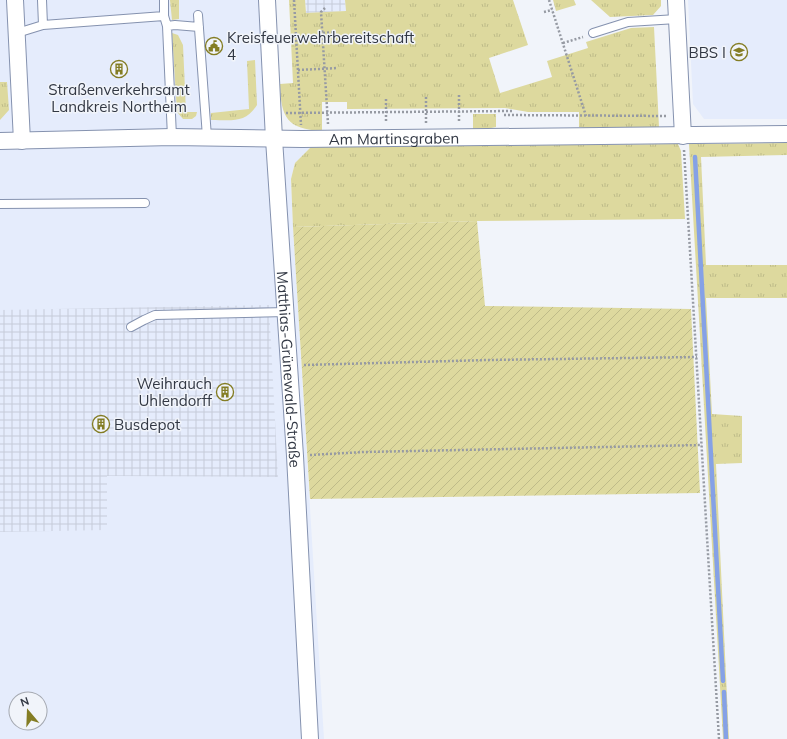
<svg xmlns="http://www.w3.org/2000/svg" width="787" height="739" viewBox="0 0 787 739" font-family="Mulish,sans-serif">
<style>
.built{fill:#e5ecfc;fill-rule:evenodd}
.industrial{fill:url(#industrial-grid)}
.grass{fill:url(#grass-tufts)}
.garden{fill:url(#garden-furrows)}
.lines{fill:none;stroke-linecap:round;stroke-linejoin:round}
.stream{stroke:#85a1e6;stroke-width:4.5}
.lane-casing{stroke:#8592af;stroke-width:10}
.street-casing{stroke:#8592af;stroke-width:18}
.path{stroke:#969aa3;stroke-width:2.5;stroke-dasharray:2 2;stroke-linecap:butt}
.lane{stroke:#fff;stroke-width:8}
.street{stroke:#fff;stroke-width:16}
.labels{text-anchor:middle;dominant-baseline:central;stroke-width:3;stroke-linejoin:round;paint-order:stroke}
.poi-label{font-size:15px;fill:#323844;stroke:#f1f4fa;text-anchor:start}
.street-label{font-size:15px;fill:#323844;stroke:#f1f4fa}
</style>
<defs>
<pattern id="industrial-grid" width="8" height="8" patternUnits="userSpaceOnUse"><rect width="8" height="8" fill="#e5ecfc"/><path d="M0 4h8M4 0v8" fill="none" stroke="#c5cbd9"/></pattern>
<pattern id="grass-tufts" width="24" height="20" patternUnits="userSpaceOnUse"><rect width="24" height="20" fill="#ddd99e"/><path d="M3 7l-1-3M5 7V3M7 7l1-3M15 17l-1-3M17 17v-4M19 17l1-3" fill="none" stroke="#bebb89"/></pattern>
<pattern id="garden-furrows" width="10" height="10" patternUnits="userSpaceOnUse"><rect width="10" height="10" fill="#ddd99e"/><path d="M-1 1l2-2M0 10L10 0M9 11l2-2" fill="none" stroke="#bebb89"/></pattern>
</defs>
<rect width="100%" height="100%" fill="#f1f4fa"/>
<!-- built -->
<path class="built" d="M0,0H263L271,145L311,144V147L295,163L291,179L293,227L324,739H0ZM16,699H40V723H16Z
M688,0H787V119H704L693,104Z"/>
<!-- industrial -->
<path class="industrial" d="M305,0H345L346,11L306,13Z
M269,305L278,477L107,476V530L0,532V310Z"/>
<!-- grass -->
<path class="grass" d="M170,0H179V19L172,20Z
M289,0H305L306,13L346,11L345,0H513L528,45L489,58L500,93L552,77L547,61L588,48L586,42L631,28L654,27L659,127L591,129L579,127V112H528L505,108L347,109V102H322V131C287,129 281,118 280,84L293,83Z
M553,0H574L576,5L556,11Z
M591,0H661V6L653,15L610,17Z
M172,33L178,35L183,45L186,112H197L196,116L192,119H183L177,112Z
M255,60L257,105C245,124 231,120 211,120V113L249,109L247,61Z
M0,82H7L9,110L0,120Z
M473,114H496V127L486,129H473Z
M787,143V155L701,157L706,265H787V298H706L712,414L742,416V463L716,464L729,739H723L689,144Z
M678,144L681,151L685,219L477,221L293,227L291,179L295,163L311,147Z"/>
<!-- garden -->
<path class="garden" d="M477,221L485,306L691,309L700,493L310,499L293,227Z"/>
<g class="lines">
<!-- stream -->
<path class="stream" d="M695,157L723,681
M724,692L726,739"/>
<!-- lane casing -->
<g class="lane-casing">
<path id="lane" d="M42,0L43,25
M198,15L207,137
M164,16L167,26L172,137
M167,26L175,25L199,27
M17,33L43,25L164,16V0
M593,33L628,22L677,19
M0,204L145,203
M131,327L144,320L155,315L286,312"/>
</g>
<!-- street casing -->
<g class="street-casing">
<g id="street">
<path d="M15,0L22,141"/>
<path id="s1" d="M267,0L274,139L295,456L310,739"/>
<path d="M676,0L683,136"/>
<path id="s2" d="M0,141L172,137L302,139L787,134"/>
</g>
</g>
<!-- path -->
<path class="path" d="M294,0L301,125
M549,0L586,116
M325,8L321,12L328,124
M544,12L552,10
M323,33L336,32
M563,43L583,37
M298,70L338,68
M459,95V123
M426,97V123
M386,99V123
M286,113L512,111
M504,115L668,116
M684,150L719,739
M304,365L488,360L697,357
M310,455L364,452L702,445"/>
<!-- lane -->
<use href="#lane" class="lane"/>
<!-- street -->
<use href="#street" class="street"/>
</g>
<!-- icons -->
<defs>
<g id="civic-ring" transform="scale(0.9)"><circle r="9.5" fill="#f1f4fa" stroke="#847d24" stroke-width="1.5"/><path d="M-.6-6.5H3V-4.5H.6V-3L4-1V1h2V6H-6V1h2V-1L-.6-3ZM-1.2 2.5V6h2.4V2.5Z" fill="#847d24"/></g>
<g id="school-ring" transform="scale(0.9)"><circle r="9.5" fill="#f1f4fa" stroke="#847d24" stroke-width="1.5"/><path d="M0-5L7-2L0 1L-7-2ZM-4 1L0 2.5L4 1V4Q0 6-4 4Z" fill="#847d24"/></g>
<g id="building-ring" transform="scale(0.9)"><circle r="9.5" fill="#f1f4fa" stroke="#847d24" stroke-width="1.5"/><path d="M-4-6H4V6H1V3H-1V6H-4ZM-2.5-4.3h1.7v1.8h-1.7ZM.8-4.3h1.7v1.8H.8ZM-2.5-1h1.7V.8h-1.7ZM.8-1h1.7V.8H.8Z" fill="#847d24"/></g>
</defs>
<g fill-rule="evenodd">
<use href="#civic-ring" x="214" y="46"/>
<use href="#school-ring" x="739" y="52"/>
<use href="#building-ring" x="119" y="69"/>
<use href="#building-ring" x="225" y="392"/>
<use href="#building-ring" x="101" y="424"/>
</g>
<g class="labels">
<!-- poi labels -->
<g class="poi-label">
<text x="227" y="37">Kreisfeuerwehrbereitschaft<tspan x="227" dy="17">4</tspan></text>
<text x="726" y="52" text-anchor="end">BBS I</text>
<text x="119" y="89" text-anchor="middle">Straßenverkehrsamt<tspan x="119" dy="17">Landkreis Northeim</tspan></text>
<text x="212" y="383" text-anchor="end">Weihrauch<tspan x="212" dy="17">Uhlendorff</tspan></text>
<text x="114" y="424">Busdepot</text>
</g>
<!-- street labels -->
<g class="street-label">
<text stroke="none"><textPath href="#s2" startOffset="394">Am Martinsgraben</textPath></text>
<text stroke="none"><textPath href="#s1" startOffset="370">Matthias-Grünewald-Straße</textPath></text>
</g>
</g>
<!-- north arrow -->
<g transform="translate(28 711) rotate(341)"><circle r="19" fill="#f1f4fa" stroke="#a5a9b1"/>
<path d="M0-3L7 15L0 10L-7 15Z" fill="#847d24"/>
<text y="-6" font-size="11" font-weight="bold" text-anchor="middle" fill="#323844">N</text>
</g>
</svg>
